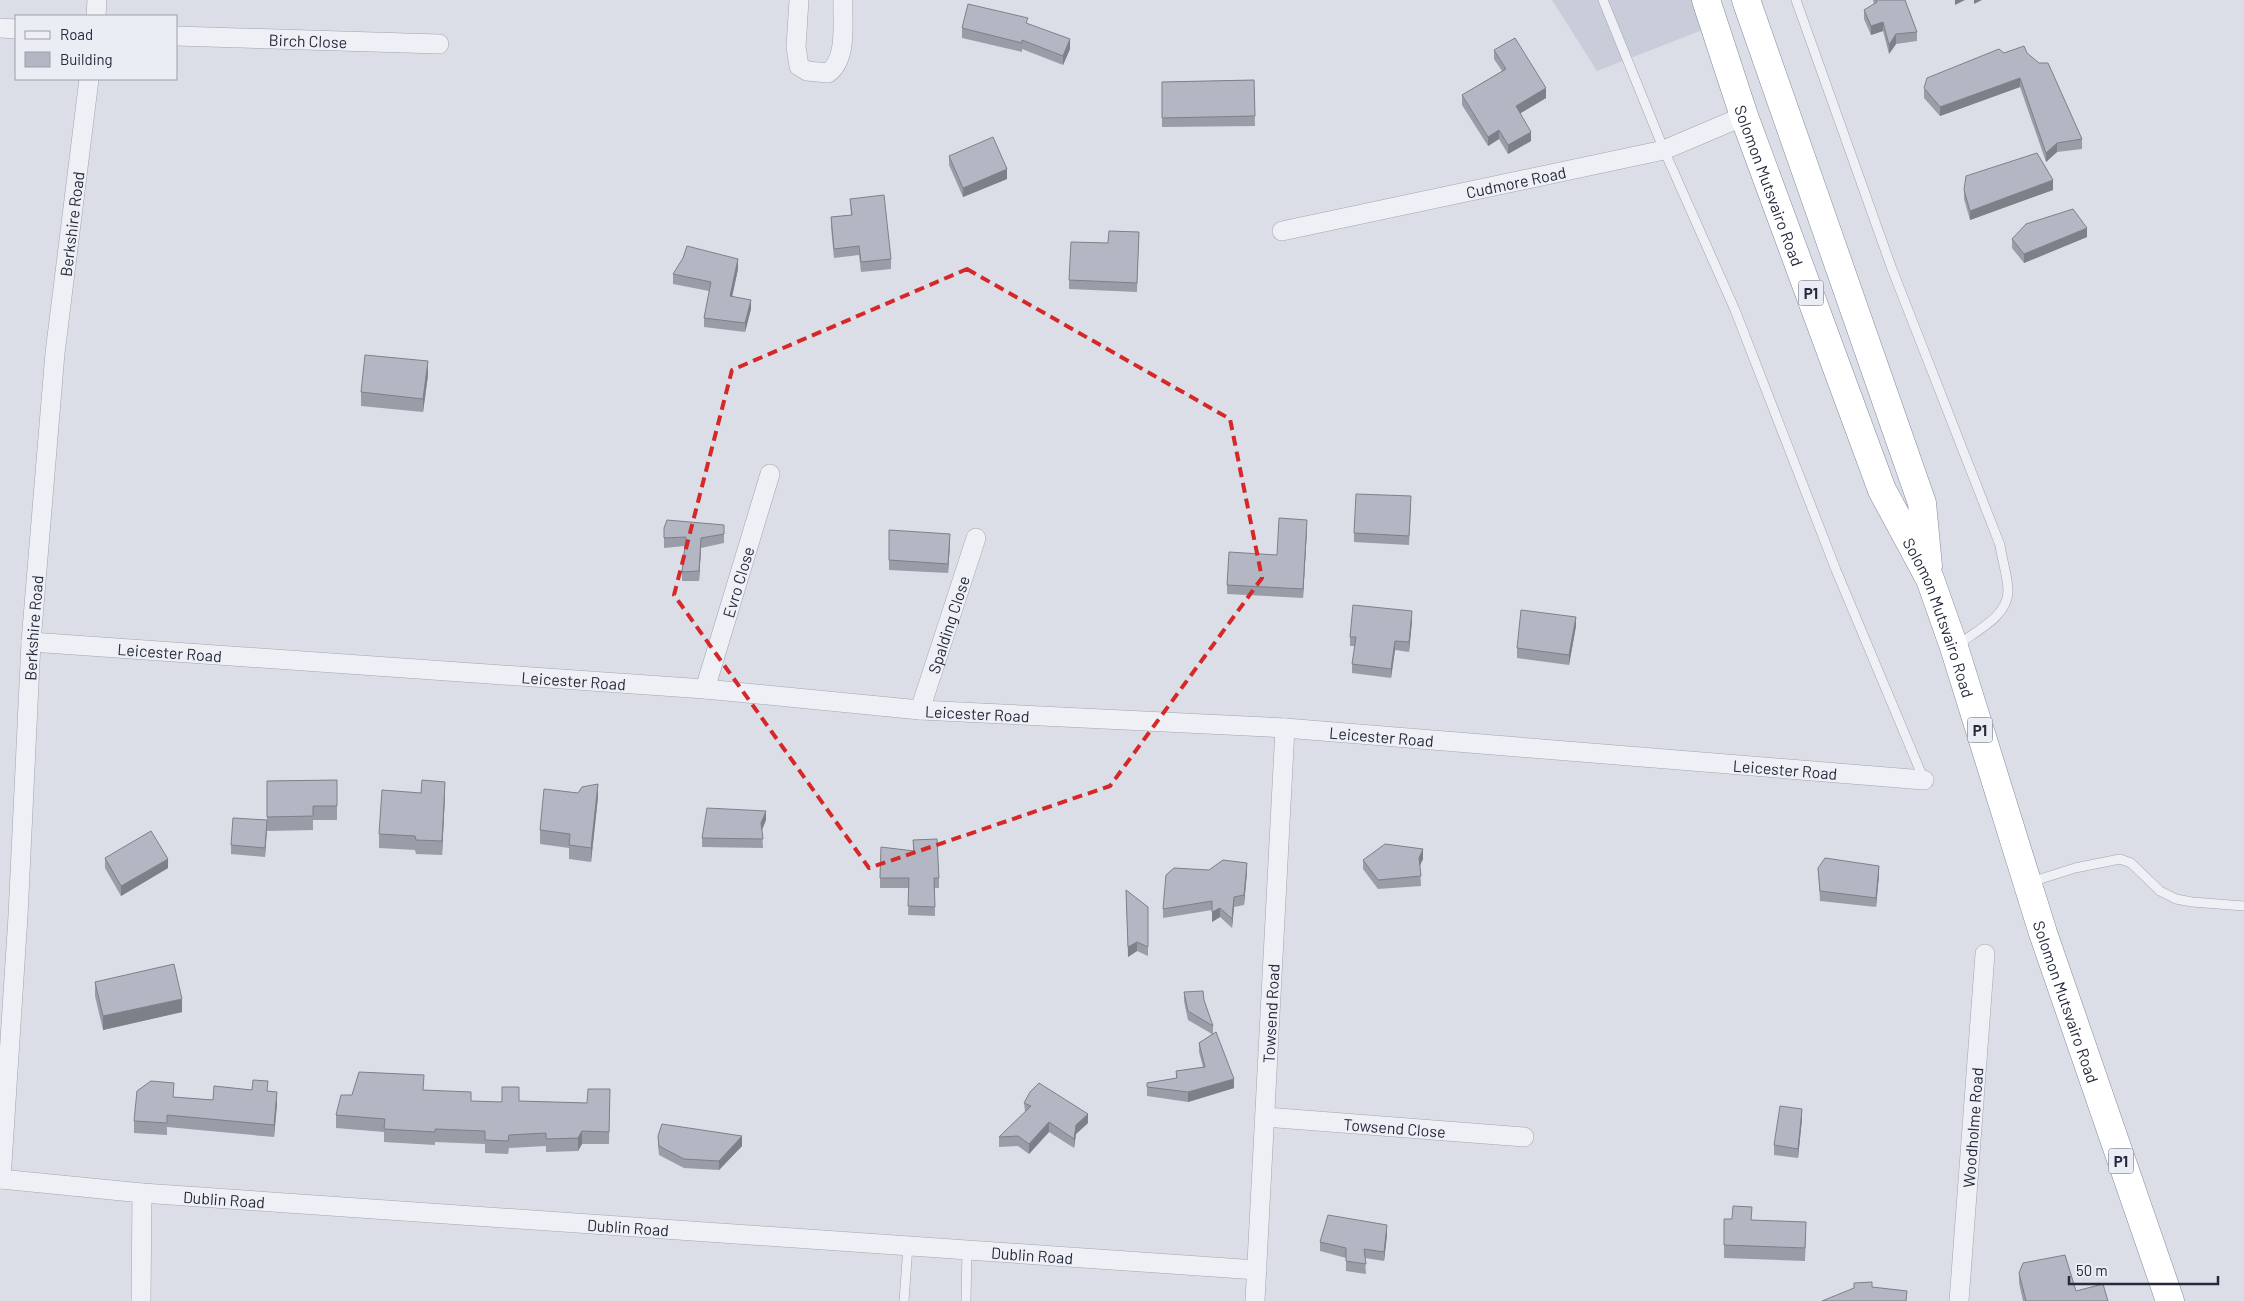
<svg xmlns="http://www.w3.org/2000/svg" width="2244" height="1301" viewBox="0 0 2244 1301" font-family="Barlow,sans-serif">
<style>
.built{fill:#c9cdd9}
.lines{fill:none;stroke-linecap:round;stroke-linejoin:round}
.lane-casing{stroke:#a1a5b0;stroke-width:10}
.street-casing{stroke:#a1a5b0;stroke-width:20}
.highway-casing{stroke:#828a9e;stroke-width:29}
.lane{stroke:#eef0f5;stroke-width:9}
.street{stroke:#eef0f5;stroke-width:19}
.highway{stroke:#fff;stroke-width:28}
.wall{fill:#999da8}
.shaded-wall{fill:#7d8088}
.building{fill:#b2b7c3;stroke:#7d8088}
.marked{fill:none;stroke:#d62828;stroke-width:4;stroke-dasharray:10 6;stroke-linejoin:round}
.labels{text-anchor:middle;dominant-baseline:central;stroke-width:4;stroke-linejoin:round;paint-order:stroke}
.shield{fill:#eaedf4;stroke:#606574;stroke-width:1}
.shield-label{font-size:15px;font-weight:bold;fill:#252b3d}
.street-label{font-size:16px;fill:#252b3d;stroke:#eaedf4}
</style>
<rect width="100%" height="100%" fill="#dbdee6"/>
<!-- built -->
<path class="built" d="M1552,0H1693L1705,29L1597,71Z"/>
<g class="lines">
<!-- lane casing -->
<g class="lane-casing">
<path id="lane" d="M1603,0L1664,150L1735,310L1836,570L1924,780
M1796,0L1892,269L2000,545C2002,560 2008,577 2008,591C2008,617 1974,632 1956,646
M2031,882L2075,868L2120,859L2131,863L2160,891L2176,899L2192,902L2244,906
M904,1301L908,1246
M966,1301L967,1250"/>
</g>
<!-- street casing -->
<g class="street-casing">
<g id="street">
<path d="M799,0L796,47L799,66L807,71L828,73C848,59 842,22 843,0"/>
<path d="M96,16L97,0"/>
<path d="M0,28L16,29"/>
<path id="s1" d="M176,36L439,44"/>
<path id="s2" d="M1282,231L1664,150L1744,116"/>
<path id="s3" d="M31,642L705,689L920,710L1285,728L1924,780"/>
<path id="s4" d="M705,689L770,474"/>
<path id="s5" d="M920,710L976,538"/>
<path id="s6" d="M1265,1117L1524,1137"/>
<path id="s7" d="M0,1179L142,1193L1257,1270"/>
<path id="s8" d="M1,1179L18,916L31,642L55,353L89,79"/>
<path d="M141,1301L142,1193"/>
<path id="s9" d="M1255,1301L1285,728"/>
<path id="s10" d="M1959,1301L1985,954"/>
</g>
</g>
<!-- highway casing -->
<g class="highway-casing">
<g id="highway">
<path id="s11" d="M1706,0L1744,116L1882,490L1930,579L1954,647L2043,933L2170,1301"/>
<path d="M1746,0L1922,503L1928,566"/>
</g>
</g>
<!-- lane -->
<use href="#lane" class="lane"/>
<!-- street -->
<use href="#street" class="street"/>
<!-- highway -->
<use href="#highway" class="highway"/>
</g>
<!-- wall -->
<path class="wall" d="M1873,0H1905L1917,32V41L1896,44L1889,54L1883,31L1871,35L1864,19V10L1874,4Z
M962,28L1070,49L1063,65L1022,49V52L962,38Z
M1494,50L1546,98L1520,113L1531,141L1508,154L1499,139L1488,146L1462,105V95L1502,71L1494,59Z
M2004,53H2027L2082,139V149L2057,152L2046,162L2020,87L1940,116L1924,98V88Z
M1254,80L1255,126L1162,127V82Z
M949,156L1007,179L963,197L949,165Z
M1964,190H2053L1970,220L1964,199Z
M850,199L891,259V269L861,272L859,255L834,258L831,227V217L851,215Z
M1139,232L1137,292L1069,289V280Z
M2087,237L2024,263L2012,248V239Z
M738,269L732,297L751,309L745,332L704,327V318L709,291L673,284V274Z
M428,375L423,412L361,406V392Z
M1411,506L1409,545L1354,542V533Z
M724,525V543L701,548L699,581H682V572L685,546L664,548V528Z
M1307,529L1303,598L1227,594V585L1277,555Z
M889,530L950,543L948,573L889,570Z
M1412,621L1409,652L1395,650L1391,678L1352,673V664L1355,646H1350V637Z
M1576,626L1569,665L1517,658V648Z
M337,780V820H313V830L267,831V820L265,857L231,854V845L267,820V781Z
M445,795L442,855L416,854L415,850L379,848V834Z
M598,797L591,862L569,859V848L540,844V830Z
M766,820L762,830L763,848L702,847V838Z
M913,840L939,878V888H935V916L908,915L909,888H880V878L913,851Z
M105,858L168,868L121,896L105,868Z
M1423,859L1420,866L1421,886L1378,889L1363,869V860Z
M1818,868L1879,875L1876,907L1820,901Z
M1247,872L1244,905L1234,907L1232,928L1220,917L1212,922V910L1163,918V909Z
M1126,890L1148,907V956L1137,951L1128,957Z
M95,982L182,1012L103,1030L95,996Z
M1184,992L1204,1000L1213,1026V1033L1234,1088L1188,1102L1147,1096V1083L1176,1078V1071L1203,1067L1199,1052V1043L1212,1034L1188,1020L1184,1001Z
M252,1090L268,1091L277,1104L274,1137L167,1127V1135L134,1133V1121L174,1097L213,1100Z
M424,1090L471,1101L502,1102L519,1101L587,1103L610,1102L609,1144H582L578,1151L546,1152V1146L509,1148L508,1154L485,1153V1144L435,1142V1145L384,1142V1132L336,1128V1115L352,1095Z
M1024,1103L1088,1123L1076,1134L1074,1148L1049,1132L1029,1154L1018,1146L999,1147V1137L1025,1112Z
M1802,1119L1798,1158L1774,1155V1145Z
M658,1136L742,1146L719,1170L684,1168L659,1155L658,1146Z
M1724,1219L1752,1220L1806,1235L1805,1261L1724,1258Z
M1387,1235L1384,1261L1365,1258L1366,1274L1346,1271V1258L1320,1251V1242Z
M2019,1273L2076,1291L2108,1301H2023L2019,1283Z"/>
<!-- shaded-wall -->
<path class="shaded-wall" d="M1955,0H1965L1955,5Z
M1974,0H1982L1974,4Z
M1883,22V31L1871,35V26Z
M1896,34V44L1889,54V45Z
M1070,39V49L1063,65V56Z
M2020,78V87L1940,116V107Z
M1546,88V98L1516,116V106Z
M1499,130V139L1488,146V137Z
M1531,132V141L1508,154V145Z
M2057,143V152L2046,162V153Z
M1007,169V179L963,197V188Z
M2053,180V190L1970,220V211Z
M2087,228V237L2024,263V254Z
M738,259V269L730,306V296Z
M751,300V309L745,332V323Z
M428,361V375L423,412V399Z
M1307,520V529L1303,598V589Z
M950,534V543L948,573V564Z
M701,538V548L699,581V571Z
M1412,611V621L1409,652V642Z
M1576,617V626L1569,665V655Z
M1395,641V650L1391,678V669Z
M445,782V795L442,855V841Z
M598,784V797L591,862V848Z
M766,811V820L761,832V823Z
M267,820V830L265,857V848Z
M1423,849V859L1419,867V858Z
M168,859V868L121,896V886Z
M1247,863V872L1244,905V895Z
M1879,866V875L1876,907V898Z
M1234,897V907L1232,928V919Z
M1220,908V917L1212,922V912Z
M1137,942V951L1128,957V947Z
M182,999V1012L103,1030V1016Z
M1234,1079V1088L1188,1102V1092Z
M277,1092V1104L274,1137V1125Z
M1802,1109V1119L1798,1158V1149Z
M1088,1114V1123L1076,1134L1074,1148V1139L1076,1125Z
M1049,1122V1132L1029,1154V1144Z
M582,1131V1144L578,1151V1138Z
M742,1136V1146L719,1170V1161Z
M1387,1225V1235L1384,1261V1252Z"/>
<!-- building -->
<path class="building" d="M1876,0H1905L1917,32L1896,34L1889,45L1883,22L1871,26L1864,10L1877,2Z
M968,4L1028,18L1026,23L1070,39L1063,56L1022,40V43L962,28Z
M1515,38L1546,88L1516,106L1531,132L1508,145L1499,130L1488,137L1462,95L1506,69L1494,50Z
M2024,46L2027,53L2039,63H2048L2082,139L2057,143L2046,153L2020,78L1940,107L1924,88L1927,78L1999,49L2004,53Z
M1254,80L1255,116L1162,118V82Z
M993,137L1007,169L963,188L949,156Z
M2037,153L2053,180L1970,211L1964,190L1966,176Z
M884,195L891,259L861,262L859,246L834,249L831,217L852,215L850,199Z
M2073,209L2087,228L2024,254L2012,239L2026,224Z
M1109,231L1139,232L1137,283L1069,280L1071,242L1108,243Z
M687,246L738,259L730,296L751,300L745,323L704,318L711,282L673,274L683,258Z
M365,355L428,361L423,399L361,392Z
M1356,494L1411,496L1409,536L1354,533Z
M1279,518L1307,520L1303,589L1227,585L1229,552L1277,555Z
M667,520L724,525V534L701,538L699,571L682,572L686,537L664,538V528Z
M889,530L950,534L948,564L889,560Z
M1353,605L1412,611L1409,642L1395,641L1391,669L1352,664L1356,637H1350Z
M1521,610L1576,617L1569,655L1517,648Z
M337,780V806H313V816L267,817V781Z
M422,780L445,782L442,841L416,840L415,836L379,834L382,790L421,793Z
M598,784L591,848L569,845L570,834L540,830L544,789L578,793L582,787Z
M707,808L766,811L761,823L763,839L702,838Z
M233,818L267,820L265,848L231,845Z
M151,831L168,859L121,886L105,858Z
M937,839L939,878H934L935,907L908,906L909,878H880L881,847L914,851L913,840Z
M1385,844L1423,849L1419,858L1421,876L1378,880L1363,860Z
M1825,858L1879,866L1876,898L1820,891L1818,868Z
M1223,860L1247,863L1244,895L1234,897L1232,919L1220,908L1212,912V901L1163,909L1166,875L1174,868L1209,870Z
M1126,890L1148,907V947L1137,942L1128,947Z
M174,964L182,999L103,1016L95,982Z
M1203,991L1204,1000L1213,1026L1188,1011L1184,992Z
M1216,1032L1234,1079L1188,1092L1147,1087V1083L1177,1078L1176,1071L1205,1067L1199,1043Z
M359,1072L424,1075L423,1090L471,1092V1101L502,1102V1087H519V1101L587,1103L588,1089H610L609,1132L582,1131L578,1138L546,1139V1133L509,1135L508,1141L485,1140V1131L435,1129V1132L384,1129L385,1119L336,1115L341,1095H352Z
M253,1080L268,1081L267,1091L277,1092L274,1125L167,1115V1123L134,1121L137,1091L151,1081L174,1083L173,1097L213,1100L214,1086L252,1090Z
M1039,1083L1088,1114L1076,1125L1074,1139L1049,1122L1029,1144L1018,1136L999,1137L1031,1106L1024,1103L1030,1092Z
M1780,1106L1802,1109L1798,1149L1774,1145Z
M662,1124L742,1136L719,1161L684,1159L659,1146L658,1136Z
M1733,1206L1752,1207L1751,1220L1806,1222L1805,1248L1724,1245V1219H1732Z
M1328,1215L1387,1225L1384,1252L1364,1249L1366,1264L1346,1261V1248L1320,1242Z
M2065,1255L2076,1291L2103,1284L2108,1301H2026L2019,1273L2023,1263Z
M1872,1282V1287L1907,1291L1906,1301H1822L1854,1288V1283Z"/>
<!-- marked area -->
<path class="marked" d="M967,269L1230,419L1262,578L1110,786L869,868L674,595L732,370Z"/>
<g class="labels">
<!-- shield labels -->
<g class="shield">
<rect x="1798.5" y="280.5" width="25" height="25" rx="4"/>
<rect x="1967.5" y="717.5" width="25" height="25" rx="4"/>
<rect x="2108.5" y="1148.5" width="25" height="25" rx="4"/>
</g>
<g class="shield-label">
<text x="1811" y="293">P1</text>
<text x="1980" y="730">P1</text>
<text x="2121" y="1161">P1</text>
</g>
<!-- street labels -->
<g class="street-label">
<text stroke="none"><textPath href="#s1" startOffset="132">Birch Close</textPath></text>
<text stroke="none"><textPath href="#s2" startOffset="239">Cudmore Road</textPath></text>
<text stroke="none"><textPath href="#s11" startOffset="196">Solomon Mutsvairo Road</textPath></text>
<text stroke="none"><textPath href="#s8" startOffset="958">Berkshire Road</textPath></text>
<text stroke="none"><textPath href="#s4" startOffset="112">Evro Close</textPath></text>
<text stroke="none"><textPath href="#s11" startOffset="661">Solomon Mutsvairo Road</textPath></text>
<text stroke="none"><textPath href="#s5" startOffset="90">Spalding Close</textPath></text>
<text stroke="none"><textPath href="#s8" startOffset="552">Berkshire Road</textPath></text>
<text stroke="none"><textPath href="#s3" startOffset="139">Leicester Road</textPath></text>
<text stroke="none"><textPath href="#s3" startOffset="544">Leicester Road</textPath></text>
<text stroke="none"><textPath href="#s3" startOffset="949">Leicester Road</textPath></text>
<text stroke="none"><textPath href="#s3" startOffset="1354">Leicester Road</textPath></text>
<text stroke="none"><textPath href="#s3" startOffset="1759">Leicester Road</textPath></text>
<text stroke="none"><textPath href="#s11" startOffset="1066">Solomon Mutsvairo Road</textPath></text>
<text stroke="none"><textPath href="#s9" startOffset="288">Towsend Road</textPath></text>
<text stroke="none"><textPath href="#s6" startOffset="130">Towsend Close</textPath></text>
<text stroke="none"><textPath href="#s10" startOffset="174">Woodholme Road</textPath></text>
<text stroke="none"><textPath href="#s7" startOffset="225">Dublin Road</textPath></text>
<text stroke="none"><textPath href="#s7" startOffset="630">Dublin Road</textPath></text>
<text stroke="none"><textPath href="#s7" startOffset="1035">Dublin Road</textPath></text>
</g>
</g>
<!-- legend -->
<rect x="15" y="15" width="162" height="65" fill="#eaedf4" stroke="#9b9fab"/>
<rect x="25" y="31" width="25" height="8" fill="#eef0f5" stroke="#9b9fab"/>
<text x="60" y="40" font-size="15" fill="#252b3d">Road</text>
<rect x="25" y="52" width="25" height="15" fill="#b2b7c3" stroke="#9b9fab"/>
<text x="60" y="65" font-size="15" fill="#252b3d">Building</text>
<!-- scale -->
<path d="M2069 1276v8h149v-8" fill="none" stroke="#252b3d" stroke-width="2.5"/>
<text x="2076" y="1276" font-size="15" fill="#252b3d" stroke="#eaedf4" stroke-width="4" paint-order="stroke">50 m</text>
</svg>
